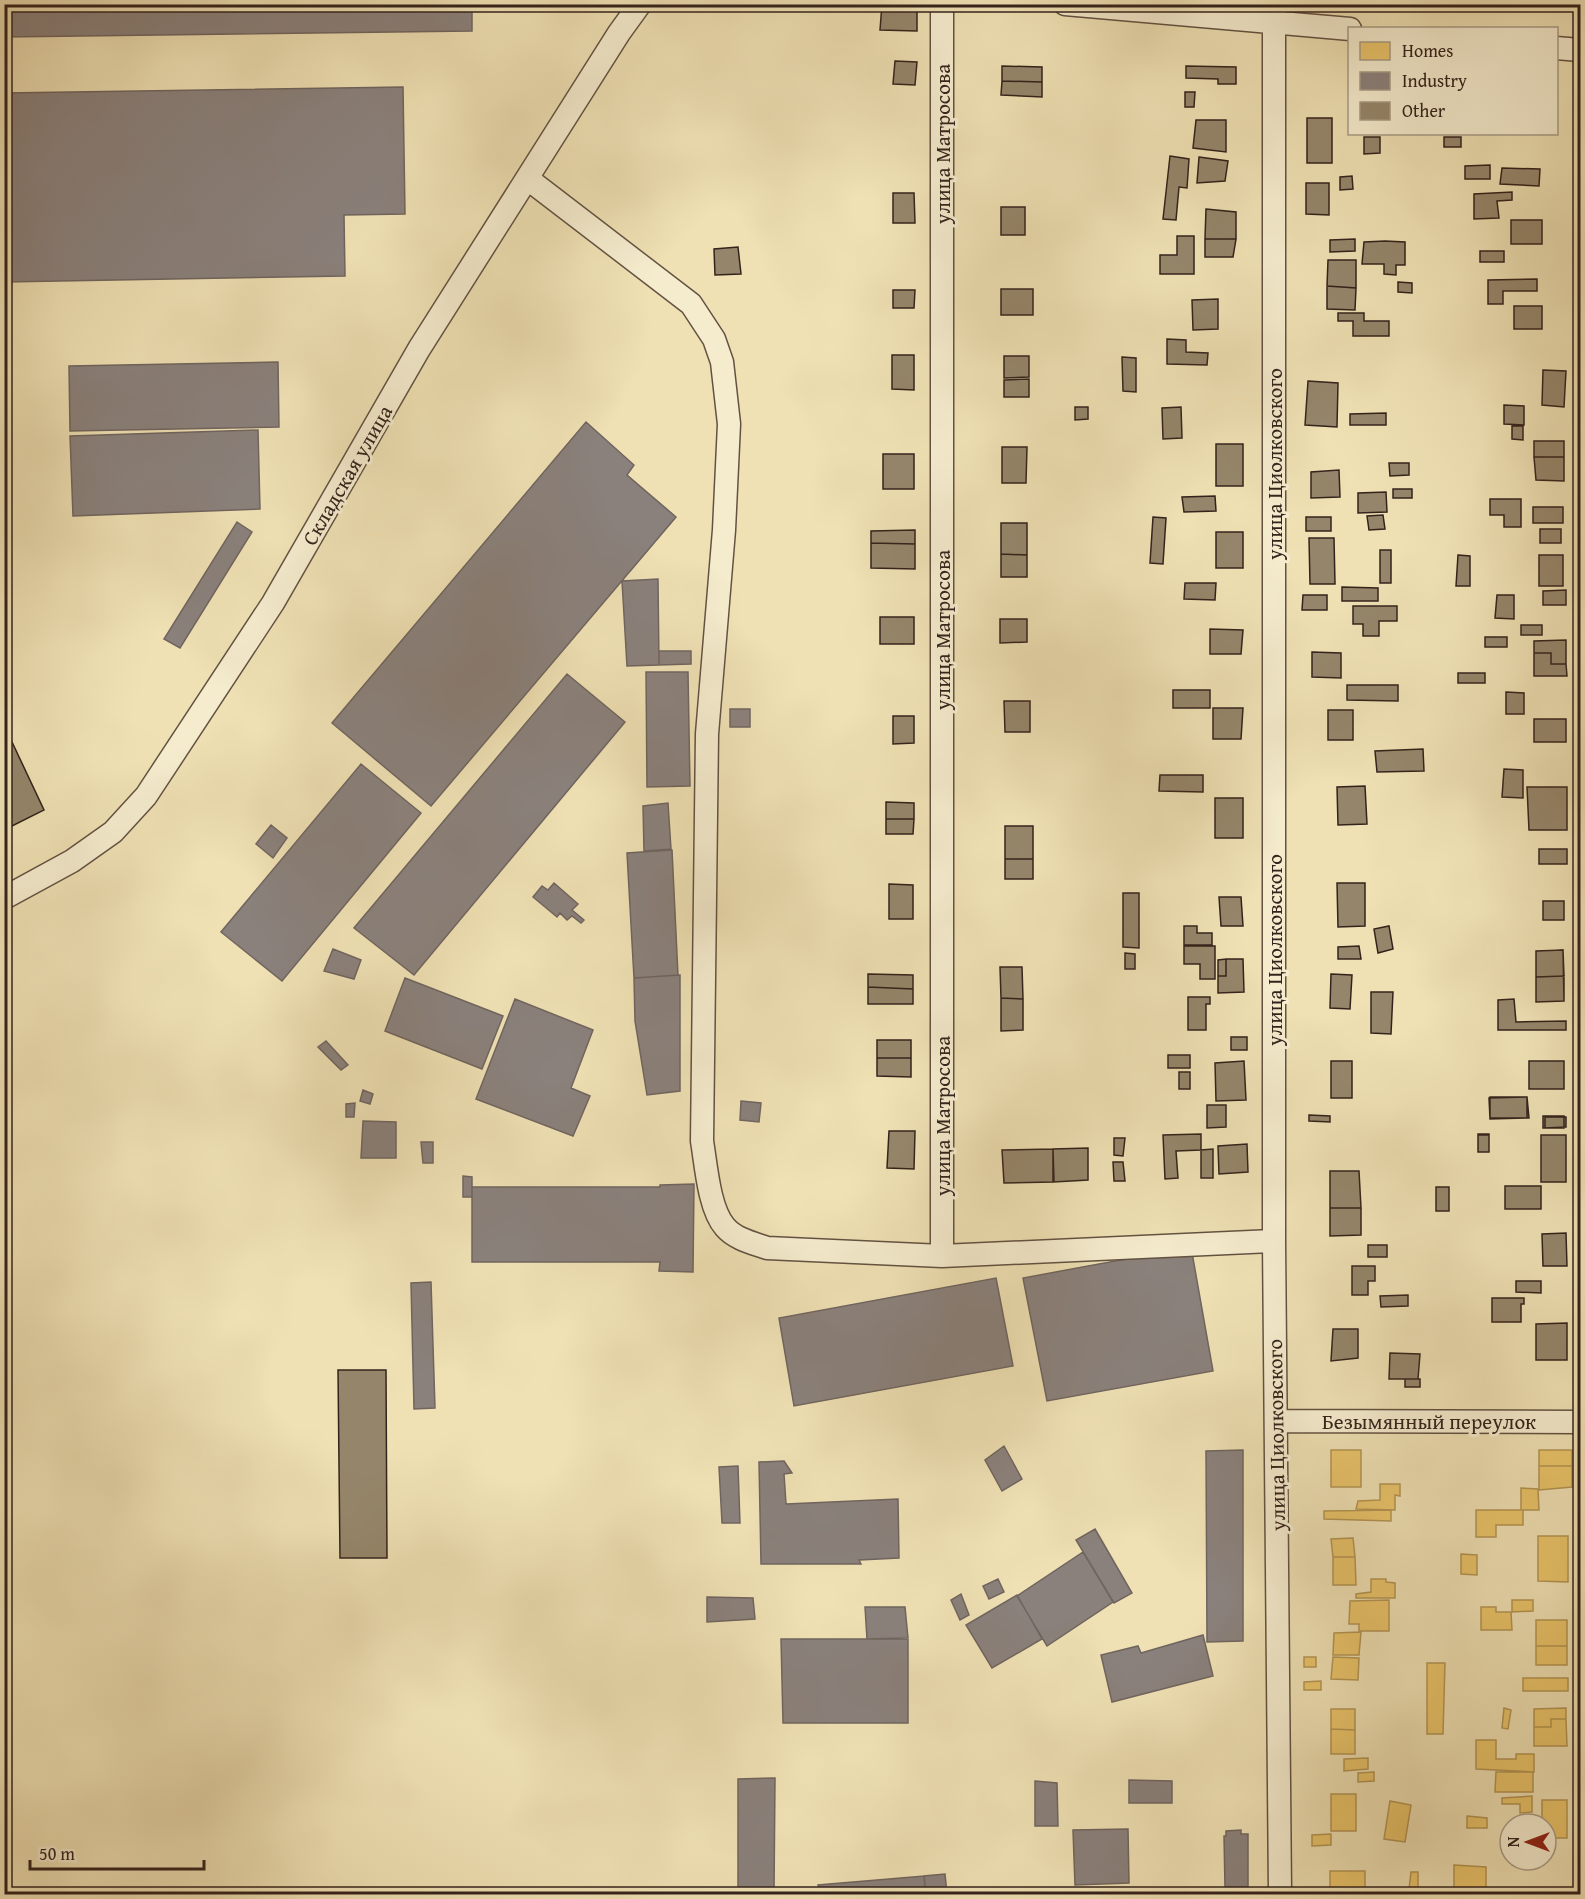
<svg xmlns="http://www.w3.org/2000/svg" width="1585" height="1899" viewBox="0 0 1585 1899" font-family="'Gentium Book Plus',serif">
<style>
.homes{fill:#e9c46a;stroke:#b39453;stroke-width:1.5}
.industry{fill:#8a817c;stroke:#70655f;stroke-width:1.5}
.building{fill:#95866b;stroke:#34231c;stroke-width:1.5}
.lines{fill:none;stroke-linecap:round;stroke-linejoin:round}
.minor-casing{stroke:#635242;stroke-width:25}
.minor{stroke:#f5ecce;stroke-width:22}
.labels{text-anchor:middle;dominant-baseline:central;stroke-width:6;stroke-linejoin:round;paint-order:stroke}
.street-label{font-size:21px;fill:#34231c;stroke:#f5ecce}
</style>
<rect width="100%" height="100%" fill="#efe1b4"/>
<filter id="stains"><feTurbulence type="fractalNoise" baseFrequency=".00333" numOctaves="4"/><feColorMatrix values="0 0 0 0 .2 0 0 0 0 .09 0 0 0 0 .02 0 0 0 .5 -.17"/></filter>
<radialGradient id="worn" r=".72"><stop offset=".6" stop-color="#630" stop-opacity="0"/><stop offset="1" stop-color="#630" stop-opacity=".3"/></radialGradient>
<!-- homes -->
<path class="homes" d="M1331,1450H1361V1487H1331Z
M1539,1450H1572V1466H1539Z
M1539,1466H1572V1487L1539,1490Z
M1380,1484H1400V1496L1395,1495V1510L1356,1509L1358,1501L1380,1500Z
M1521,1488L1538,1489L1539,1510H1521Z
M1391,1510V1521L1324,1519V1511Z
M1476,1510H1523V1525H1496V1537H1476Z
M1538,1536H1568V1582L1538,1581Z
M1353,1538L1355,1557H1333L1331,1539Z
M1461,1554L1477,1555V1575L1461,1574Z
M1333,1557H1355L1356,1585H1333Z
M1371,1579H1386V1582L1395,1583V1598H1356V1594L1371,1592Z
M1389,1600V1631H1359V1624H1349L1350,1601Z
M1512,1600H1533V1611L1512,1612Z
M1481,1607H1496V1612H1511L1512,1630H1481Z
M1536,1620H1567V1646H1536Z
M1361,1632L1359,1655H1333L1334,1633Z
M1536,1646H1567V1665H1536Z
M1304,1657H1316V1667H1304Z
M1333,1657L1359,1658L1358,1680L1331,1679Z
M1427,1663H1445L1443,1734H1427Z
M1523,1678H1568V1691H1523Z
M1321,1681V1690H1304V1682Z
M1504,1708L1511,1710L1508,1729L1502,1728Z
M1566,1708V1719H1551V1727H1534V1709Z
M1331,1709H1355V1730L1331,1729Z
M1551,1719H1566L1567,1746H1534V1727H1551Z
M1331,1729L1355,1730V1754H1331Z
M1476,1740H1496V1759H1516V1754H1534V1772L1476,1769Z
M1368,1758V1769L1344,1771V1759Z
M1374,1772V1781L1358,1782V1773Z
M1496,1772H1533V1792H1495Z
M1331,1794H1356V1831H1331Z
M1532,1796V1812L1520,1813V1804H1502V1798Z
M1542,1800H1567V1838H1546V1824H1542Z
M1390,1801L1411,1805L1405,1842L1384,1839Z
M1467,1816L1487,1818V1828H1467Z
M1331,1834V1845L1312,1846V1835Z
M1454,1865L1486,1867V1894H1454Z
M1330,1871H1365V1894H1330Z
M1411,1872H1418V1888L1409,1889Z"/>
<!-- industry -->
<path class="industry" d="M4,4H472V31L4,37Z
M403,87L405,214L344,215L345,276L4,282V93Z
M278,362L279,427L70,431L69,366Z
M586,422L634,465L627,475L676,517L431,806L332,723Z
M258,430L260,509L73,516L70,436Z
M237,522L252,532L180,648L164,639Z
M658,579L659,665L627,666L622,581Z
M659,651H691V664L659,665Z
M646,672H688L690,786L647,787Z
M567,674L625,722L414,975L354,928Z
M730,709H750V727H730Z
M361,764L421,813L282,981L221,932Z
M668,803L671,849L644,851L643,806Z
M271,825L287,838L273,858L256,844Z
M672,850L678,975L634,978L627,853Z
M554,883L578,904L572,910L584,920L581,923L572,916L567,920L560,913L557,917L533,897L542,886L548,890Z
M333,949L361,960L354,979L324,971Z
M680,975V1091L647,1095L635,1021L634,978Z
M405,978L503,1016L482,1069L385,1031Z
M515,999L593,1030L571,1088L590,1096L573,1136L476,1099Z
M326,1041L348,1065L341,1070L318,1047Z
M363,1090L373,1094L370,1104L360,1101Z
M741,1101L761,1103L759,1122L740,1120Z
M355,1103L354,1117H346V1104Z
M363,1121L396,1122V1158H361Z
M421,1142H433V1163H423Z
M463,1176L472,1177V1197H463Z
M694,1184L693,1272L659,1271L660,1262H472V1187H660V1185Z
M1191,1247L1213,1371L1047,1401L1023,1278Z
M996,1278L1013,1366L794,1406L779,1318Z
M431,1282L435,1408L414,1409L411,1283Z
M1004,1446L1022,1479L1002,1491L985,1460Z
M1243,1450V1641L1207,1642L1206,1451Z
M784,1461L792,1473L784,1474L786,1504L898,1499L899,1558L859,1560L861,1564H761L759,1462Z
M738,1466L740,1523H722L719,1467Z
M1095,1529L1132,1593L1114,1603L1076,1540Z
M1083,1552L1113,1602L1047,1646L1017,1596Z
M998,1579L1004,1592L989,1599L983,1586Z
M961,1594L969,1615L960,1620L951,1600Z
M1017,1595L1042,1639L992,1668L966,1625Z
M707,1597L753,1598L755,1619L707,1622Z
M865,1607H905L908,1638L867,1639Z
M1203,1635L1213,1676L1112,1702L1101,1655L1138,1646L1141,1653Z
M781,1639H908V1723H783Z
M775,1778L774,1894H738V1779Z
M1129,1780L1172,1781V1803H1129Z
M1035,1781L1057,1783L1058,1826H1035Z
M1128,1829L1129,1883L1075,1885L1073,1830Z
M1241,1830V1834H1248V1887H1225L1224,1836H1226V1831Z
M945,1874L947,1894H926L924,1876Z
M924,1876L926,1894H819L818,1885Z"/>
<!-- building -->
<path class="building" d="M882,4H917V31L880,30Z
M895,61L917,62L915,85L893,84Z
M1002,66L1042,67V82L1002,81Z
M1186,66L1236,67V84H1218V79L1186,78Z
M1002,81L1042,82V97L1001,95Z
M1185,92H1195L1194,107H1185Z
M1307,118H1332V163H1307Z
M1196,120H1226V152L1193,148Z
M1364,137H1380V153L1364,154Z
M1444,137H1461V147H1444Z
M1170,156L1189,159L1187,188L1179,187L1176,220L1163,219Z
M1199,157L1228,161L1225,181L1197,183Z
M1490,165V179H1465V166Z
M1502,168L1540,169L1539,186L1500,184Z
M1352,176L1353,189L1340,190V177Z
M1306,183H1329V215L1306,214Z
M1512,192V200L1497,201L1499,218L1474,219V194Z
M893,193H914L915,223H893Z
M1001,207H1025V235H1001Z
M1206,209L1236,212V239H1205Z
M1511,220H1542V244H1511Z
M1177,236H1194V274H1160V255H1177Z
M1205,239H1236L1233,257H1205Z
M1355,239V251L1330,252V240Z
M1385,241L1405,242V265H1396V275L1384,274V264H1362L1364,242Z
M738,247L741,274L715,275L714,249Z
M1480,251H1504V262H1480Z
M1328,260H1356V288L1327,286Z
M1537,279V291H1503V304H1488V280Z
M1398,282L1412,283V293L1398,292Z
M1327,286L1356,288L1355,310L1327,309Z
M1001,289H1033V315H1001Z
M893,290H915L914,308H893Z
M1218,299V329L1193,330L1192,300Z
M1514,306H1542V329H1514Z
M1338,313H1364V321H1389V336H1353V321H1338Z
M1167,339L1186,340V352L1208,353L1207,365L1167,364Z
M892,355H914V390L892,389Z
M1004,356H1029V377L1004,378Z
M1122,357L1136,358V392L1123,391Z
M1543,370L1566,371L1564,407L1542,405Z
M1029,379V397H1004V380Z
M1308,381L1338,383L1337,427L1305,425Z
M1504,405L1524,406V425L1504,424Z
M1075,407H1088V419L1075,420Z
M1181,407L1182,438L1163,439L1162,408Z
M1386,413V425H1350V414Z
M1512,426H1523V440L1512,439Z
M1534,441H1564V457H1534Z
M1216,444H1243V486H1216Z
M1002,447H1027L1026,483H1002Z
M883,454H914V489H883Z
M1534,457H1564V481L1536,480Z
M1389,463H1409V475L1390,476Z
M1339,470L1340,497L1311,498V472Z
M1393,489H1412V498H1393Z
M1386,492L1387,512L1358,513V493Z
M1215,496L1216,511L1184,512L1182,497Z
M1490,499H1521V527H1504V515H1490Z
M1533,507H1563V523H1533Z
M1383,515L1385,529L1369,530L1367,516Z
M1153,517L1166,518L1163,564L1150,563Z
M1306,517H1331V531H1306Z
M1001,523H1027V555L1001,554Z
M1540,529H1561V543H1540Z
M915,530V544L871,543V531Z
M1216,532H1243V568H1216Z
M1309,538H1334L1335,584H1310Z
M871,543L915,544V569L871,568Z
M1380,550H1391V583H1380Z
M1001,554L1027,555V577H1001Z
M1458,555L1470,556V586H1456Z
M1539,555H1563V586H1539Z
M1185,583H1216L1215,600L1184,599Z
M1342,587L1378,588V601H1342Z
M1566,590V605H1543V591Z
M1303,595H1327V610H1302Z
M1497,595H1514V619L1495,618Z
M1353,606H1397V621H1379V636H1363V624H1353Z
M880,617H914V644H880Z
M1000,619H1027V642L1000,643Z
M1521,625H1542V635H1521Z
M1210,629L1243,630L1241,654H1210Z
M1485,637H1507V647H1485Z
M1566,640V664H1551V653H1534V641Z
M1312,652L1341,653V678L1312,677Z
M1534,653H1551V664H1566L1567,676H1534Z
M1458,673H1485V683H1458Z
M1347,685H1398V701L1347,700Z
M1173,690H1210V708H1173Z
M1506,692L1524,693V714H1506Z
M1004,701H1030V732H1005Z
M1213,708H1243L1241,739H1213Z
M1328,710H1353V740H1328Z
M893,716H914V743L893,744Z
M1534,719H1566V742H1534Z
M4,725L44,810L4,830Z
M1423,749L1424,771L1377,772L1375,751Z
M1504,769L1523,770V798L1502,797Z
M1160,775H1203V792L1159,791Z
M1365,786L1367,824L1338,825L1337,787Z
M1527,787H1567V830H1529Z
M1215,798H1243V838H1215Z
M886,802L914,803V819H886Z
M886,819H914L913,834H886Z
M1005,826H1033V859H1005Z
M1539,849H1567V864H1539Z
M1005,859H1033V879H1005Z
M1337,883H1365V926L1338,927Z
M889,884L913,885V919H889Z
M1123,893H1139V948L1123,947Z
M1219,897H1241L1243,926H1221Z
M1543,901H1564V920H1543Z
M1184,926H1197V933H1212V945H1184Z
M1389,926L1393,949L1378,953L1374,929Z
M1184,946H1215V979H1200V964H1184Z
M1359,946L1361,959H1338V947Z
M1563,950L1564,1001L1536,1002V951Z
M1563,950L1564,976L1536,977V951Z
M1125,953L1135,954V969H1125Z
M1226,959V976H1218V960Z
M1226,959H1243L1244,992L1218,993V976H1226Z
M1000,967H1022L1023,999L1001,998Z
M868,974L913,975V989L868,987Z
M1331,974L1352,975L1350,1009L1330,1008Z
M1564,976V1001L1536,1002V977Z
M868,987L913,989V1004H868Z
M1371,992H1393L1391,1034L1371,1033Z
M1188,997H1210V1004H1206V1030H1188Z
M1001,998L1023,999V1030L1001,1031Z
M1514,999L1516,1022L1566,1021V1030H1498V1000Z
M1231,1037H1247V1050H1231Z
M877,1040H911V1058H877Z
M1168,1055H1190V1068H1168Z
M877,1058H911V1077L877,1076Z
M1244,1061L1246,1100L1216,1101L1215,1063Z
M1331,1061H1352V1098H1331Z
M1529,1061H1564V1089H1529Z
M1179,1072H1190V1089H1179Z
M1490,1097H1527L1529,1118H1490Z
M1527,1097V1118L1490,1119L1489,1098Z
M1207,1105H1226V1127L1207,1128Z
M1309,1115L1330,1116V1122L1309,1121Z
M1543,1116H1564V1128H1543Z
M1545,1117H1566V1127L1545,1128Z
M889,1131H915L914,1169L887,1168Z
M1201,1134V1150L1176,1151L1178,1178L1165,1179L1163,1135Z
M1478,1134H1489V1152H1478Z
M1478,1135H1489V1152H1478Z
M1541,1135H1566V1182H1541Z
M1114,1138H1125L1123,1156L1114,1155Z
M1247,1144L1248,1172L1219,1174L1218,1146Z
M1088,1148V1180L1054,1182L1053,1149Z
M1053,1149V1182L1004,1183L1002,1150Z
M1213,1149V1178H1201V1150Z
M1113,1162H1123L1125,1181H1114Z
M1330,1171H1359L1361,1208H1330Z
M1505,1186H1541V1209H1505Z
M1436,1187H1449V1211H1436Z
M1330,1208H1361V1235L1330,1236Z
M1566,1233L1567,1266H1543L1542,1234Z
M1368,1245H1387V1257H1368Z
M1352,1266H1375V1281H1368V1295H1352Z
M1516,1281H1541V1293L1516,1292Z
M1408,1295V1306L1381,1307L1380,1296Z
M1492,1298H1524V1304H1521V1322H1492Z
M1567,1323V1360H1536V1324Z
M1333,1329H1358V1358L1331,1361Z
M1390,1353L1420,1354L1418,1379H1389Z
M338,1370H386L387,1558H340Z
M1405,1379H1420V1387H1405Z"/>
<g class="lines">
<!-- minor casing -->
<g class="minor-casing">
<path id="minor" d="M1065,4L1350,29
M1274,4V1241L1280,1894
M1556,48L1580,50
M528,179L691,304L714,339L722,362L729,424L724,530L707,734L702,1141C706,1165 709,1209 725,1227C735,1239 753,1243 767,1248L942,1256L1274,1241
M4,898L72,861L113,832L146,796L273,603L419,349L619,33L640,4
M942,1256V4
M1277,1421L1580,1422"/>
</g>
<!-- minor -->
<use href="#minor" class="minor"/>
</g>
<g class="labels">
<!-- street labels -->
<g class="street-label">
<text transform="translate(942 144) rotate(-90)">улица Матросова</text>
<text transform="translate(1274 464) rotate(-90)">улица Циолковского</text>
<text transform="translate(347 475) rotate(-60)">Складская улица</text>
<text transform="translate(942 630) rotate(-90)">улица Матросова</text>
<text transform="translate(1274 950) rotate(-90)">улица Циолковского</text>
<text transform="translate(942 1116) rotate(-90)">улица Матросова</text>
<text x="1429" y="1421">Безымянный переулок</text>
<text transform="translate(1276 1435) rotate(-91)">улица Циолковского</text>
</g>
</g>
<!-- margin -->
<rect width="1585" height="1899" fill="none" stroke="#efe1b4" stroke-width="24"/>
<rect x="6" y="6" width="1573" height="1887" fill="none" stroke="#34231c" stroke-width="3"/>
<rect x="12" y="12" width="1561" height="1875" fill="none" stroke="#34231c" stroke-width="1.5"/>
<!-- legend -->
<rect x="1348" y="27" width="210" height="108" fill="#f5ecce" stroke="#a89c87" stroke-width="1.5"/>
<rect x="1360" y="42" width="30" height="18" fill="#e9c46a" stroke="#a89c87" stroke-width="1.5"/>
<text x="1402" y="57" font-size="18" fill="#34231c">Homes</text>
<rect x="1360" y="72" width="30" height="18" fill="#8a817c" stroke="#a89c87" stroke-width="1.5"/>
<text x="1402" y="87" font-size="18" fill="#34231c">Industry</text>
<rect x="1360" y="102" width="30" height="18" fill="#95866b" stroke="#a89c87" stroke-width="1.5"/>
<text x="1402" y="117" font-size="18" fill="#34231c">Other</text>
<!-- north arrow -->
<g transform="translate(1528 1842) rotate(270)"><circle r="28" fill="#f5ecce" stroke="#a89c87" stroke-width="1.5"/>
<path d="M0-4.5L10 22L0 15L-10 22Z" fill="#8f2418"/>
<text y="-9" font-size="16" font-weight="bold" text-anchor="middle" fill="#34231c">N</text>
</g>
<!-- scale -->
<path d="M30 1860v9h174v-9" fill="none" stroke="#34231c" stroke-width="3"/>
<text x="39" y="1860" font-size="18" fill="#34231c" stroke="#f5ecce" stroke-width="4.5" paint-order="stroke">50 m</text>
<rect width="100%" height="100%" filter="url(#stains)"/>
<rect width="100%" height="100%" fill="url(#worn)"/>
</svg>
